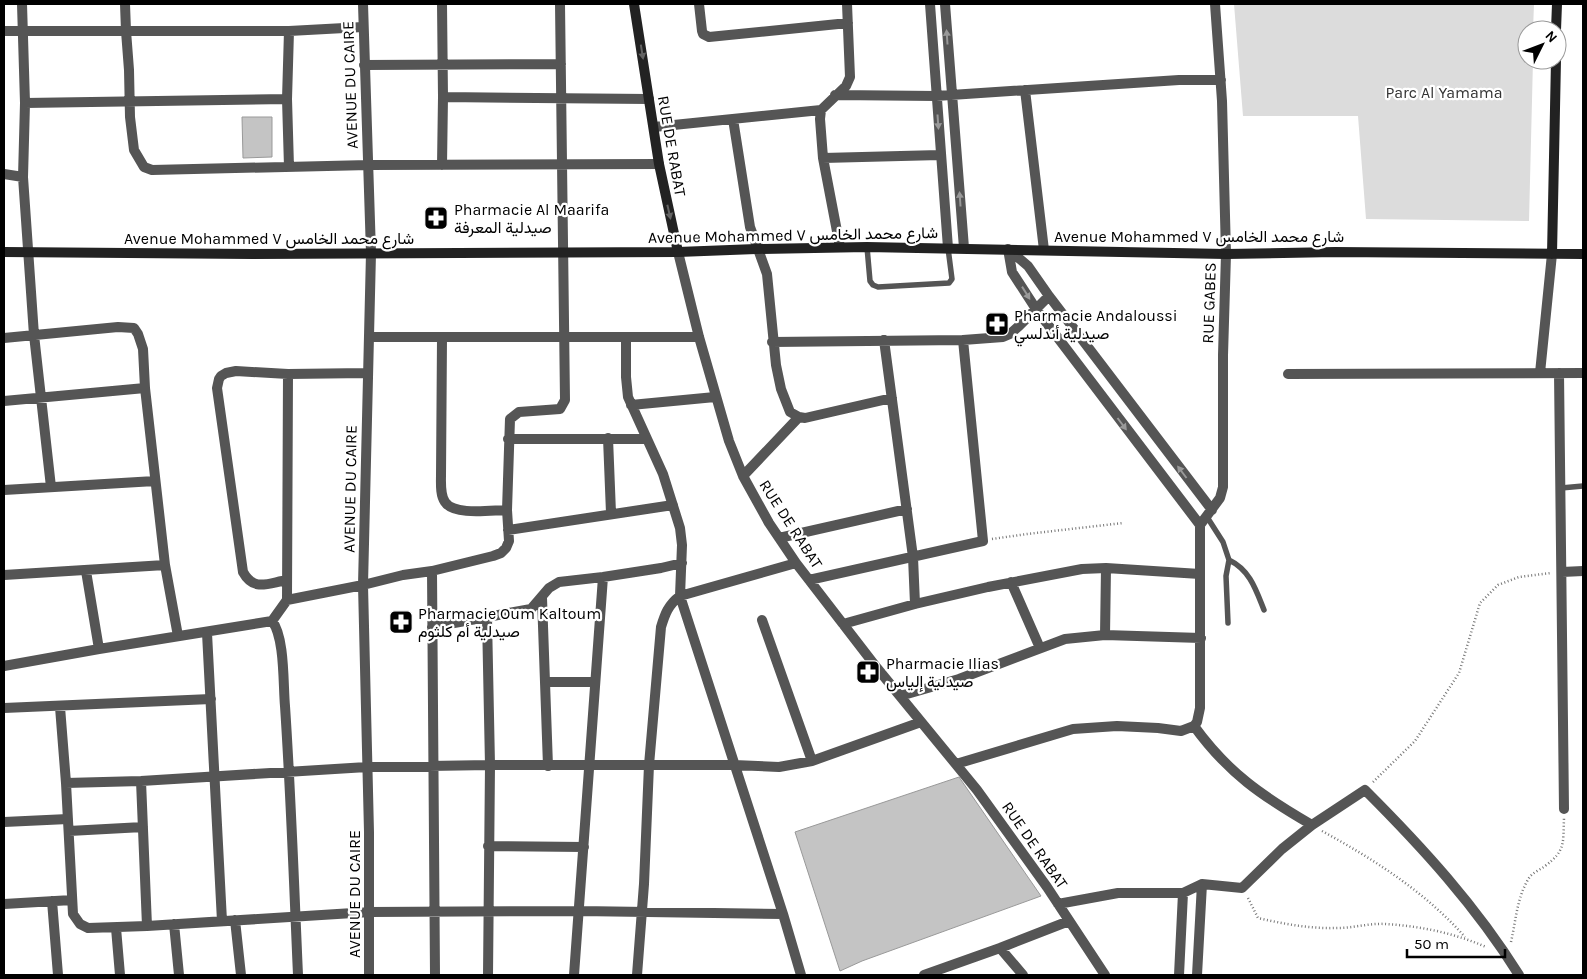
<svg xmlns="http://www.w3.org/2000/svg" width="1587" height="979" viewBox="0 0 1587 979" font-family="Karla,Vazirmatn,sans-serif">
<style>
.green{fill:#dcdcdc}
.building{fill:#c4c4c4;stroke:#999}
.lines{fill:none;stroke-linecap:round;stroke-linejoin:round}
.path{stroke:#777;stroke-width:2.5;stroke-dasharray:1 2.5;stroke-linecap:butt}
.lane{stroke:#555;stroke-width:5.5}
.street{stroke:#555;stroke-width:10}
.secondary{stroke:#222;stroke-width:10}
.oneway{fill:#999}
.oneway2{fill:#646464}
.labels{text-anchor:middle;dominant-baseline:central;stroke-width:4.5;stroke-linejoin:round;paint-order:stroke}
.street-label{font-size:16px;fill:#000;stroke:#fff}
.park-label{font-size:16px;fill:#333;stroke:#fff}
.poi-label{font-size:16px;fill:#000;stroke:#fff;text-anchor:start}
</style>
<rect width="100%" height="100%" fill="#fff"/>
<!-- green -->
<path class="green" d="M1234,4H1534L1533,30H1527V60H1533L1529,221L1366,219L1358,116H1243Z"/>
<!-- building -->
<path class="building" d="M242,117H272V157L243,158Z
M959,777L1041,896L862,961L840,971L795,832Z"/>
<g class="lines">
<!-- path -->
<path class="path" d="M992,539L1027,534L1123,523
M1373,782L1415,741L1459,673L1480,603L1498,585L1519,577L1551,573
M1322,831C1375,860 1425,892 1465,937
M1248,898L1258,918C1284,924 1311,929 1338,928C1354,928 1369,923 1385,924C1420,926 1454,933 1486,947
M1511,942C1516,920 1517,897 1529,878C1533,872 1540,870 1545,866C1566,851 1563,842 1564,818"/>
<!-- lane -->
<path class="lane" d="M867,247L870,281L873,285L878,287L949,283L952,279L948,248
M1561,488L1583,486
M1207,517L1223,542L1229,560L1226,576L1228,623
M1229,560C1250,570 1256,590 1264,610"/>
<!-- street -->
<path class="street" d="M22,4L25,103
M125,4L126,31H289
M363,4L371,253L363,585L369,832V975
M442,4L443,97L442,165
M699,4L702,31L703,34L709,37L848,23
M930,4L948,248
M945,4L964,248
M4,31H126L129,70L130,117L134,150L144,167L152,170L369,165L659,164
M364,65L561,64
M1025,90L1044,250
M835,95L936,96L1179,80H1221
M443,97L649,99
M733,119L750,227L767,274L776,365L781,389L790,412L799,417L805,418L892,398
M654,127L821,110
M823,158L940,155
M289,167L287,99L289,31L363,27
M4,174L23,177L25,103L287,99
M23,177L34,335L51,487
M840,247L823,158L820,119L821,110L846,86L850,77L847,4
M1008,249L1012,272L1036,309L1200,525
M1008,249L1028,266L1049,296L1212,510
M678,252L699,337L729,441L743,476L769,523L796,563L877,668L977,790L1047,887L1105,975
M369,337H699
M4,338L118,327L134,328L138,334L143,349L145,388L165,565L178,636
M442,338L441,475C441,483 440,495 445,502C454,516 492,510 507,510
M626,338V377L628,397L663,474L680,528L682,545L680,596C668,605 665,614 661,627L649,765L644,884L637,975
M884,340L913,557L915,604
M772,342L963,340L1003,337L1010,334L1019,326L1049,296
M1540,373L1552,254
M1559,373L1564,809
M288,374L287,600L272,621C285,637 283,685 285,706C291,796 294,885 298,975
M1288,374L1583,373
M4,401L145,388
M631,405L715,397
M608,438L611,513
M508,439H647
M743,476L799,417
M4,490L155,481
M508,530L673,505
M779,538L907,509
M796,563L680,596L783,914L801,975
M86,571L99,649
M432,571L435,975
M1562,572L1583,571
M4,575L165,565
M287,580C268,583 254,592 243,572L217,388L219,379L221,376L226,373L236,371L288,374L367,373
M809,580L983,541L963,340
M1011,582L1040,648
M542,598L548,766
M287,600L363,585L403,575L432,571L493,556L501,553L506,548L509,541L507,510L510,419L519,412L560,409L565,400L560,4
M487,618L490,765L488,975
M762,620L812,761
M843,624L915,604L988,587L1082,569L1106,568L1200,574
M432,627L531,609L549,588L559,582L603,577L661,568L682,563
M207,633L222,921
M1105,635L1106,568
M4,666L99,649L272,621
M545,682H595
M900,696L959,679L1065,639L1105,635L1201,638
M60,707L66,783L73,914L80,924L88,928L147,926L369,912L580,911L783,914
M4,708L211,699
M1194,726C1228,773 1262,796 1312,825
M956,764L1073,729L1117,726L1158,728L1181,731L1194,726L1197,722L1200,708V525L1220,498L1223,487V355L1226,254L1222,101L1215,4
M141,781L147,926
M66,783L141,781L367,767L490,765H734L779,767L812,761L921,722
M4,822L68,819
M69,831L143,827
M488,846L584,847
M52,901L58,975
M4,904L72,900
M1058,904L1118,893H1183L1202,884L1242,888L1282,849L1312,825L1365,790C1422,847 1476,906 1519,975
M235,920L241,975
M174,924L179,975
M116,928L120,975
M1000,948L1023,975
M574,975L603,577
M924,975L1000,948L1069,921
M1179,975L1183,893
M1197,975L1202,884"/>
<!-- secondary -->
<path class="secondary" d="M634,4L659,164L678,252
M1556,30L1557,4
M4,252L252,254L678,252L756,249L867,247L1226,254L1335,252L1583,254
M1552,254L1556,60"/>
</g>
<!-- one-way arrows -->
<defs><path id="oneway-solid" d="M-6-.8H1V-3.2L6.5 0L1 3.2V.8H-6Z" transform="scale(1.25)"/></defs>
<g class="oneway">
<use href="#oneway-solid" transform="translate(947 37) rotate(-94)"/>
<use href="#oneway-solid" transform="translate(938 122) rotate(86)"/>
<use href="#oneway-solid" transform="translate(960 199) rotate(-94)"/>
<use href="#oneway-solid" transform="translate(1026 293) rotate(58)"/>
<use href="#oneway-solid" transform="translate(1122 424) rotate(53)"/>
<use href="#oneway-solid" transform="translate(1182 472) rotate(-127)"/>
</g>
<g class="oneway2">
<use href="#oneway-solid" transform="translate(642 52) rotate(81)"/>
<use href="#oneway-solid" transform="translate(669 212) rotate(77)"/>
</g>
<!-- icons -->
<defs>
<g id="pharmacy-square" transform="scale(1.25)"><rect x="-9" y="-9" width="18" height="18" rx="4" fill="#000" stroke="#fff"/><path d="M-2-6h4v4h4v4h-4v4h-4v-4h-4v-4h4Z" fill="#fff"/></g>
</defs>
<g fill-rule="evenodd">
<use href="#pharmacy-square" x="436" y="218"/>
<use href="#pharmacy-square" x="997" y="324"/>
<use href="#pharmacy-square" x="401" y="622"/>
<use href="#pharmacy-square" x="868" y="672"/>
</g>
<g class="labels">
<!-- street labels -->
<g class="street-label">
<text transform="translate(350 85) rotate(-92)">AVENUE DU CAIRE</text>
<text transform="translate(672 146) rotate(80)">RUE DE RABAT</text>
<text transform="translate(793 235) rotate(-1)">Avenue Mohammed V شارع محمد الخامس</text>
<text x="1199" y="236">Avenue Mohammed V شارع محمد الخامس</text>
<text x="269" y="238">Avenue Mohammed V شارع محمد الخامس</text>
<text transform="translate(1209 303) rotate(-88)">RUE GABES</text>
<text transform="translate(350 489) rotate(-89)">AVENUE DU CAIRE</text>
<text transform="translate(791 524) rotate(57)">RUE DE RABAT</text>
<text transform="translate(1035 845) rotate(55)">RUE DE RABAT</text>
<text transform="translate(354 894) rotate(-90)">AVENUE DU CAIRE</text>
</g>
<!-- park labels -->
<g class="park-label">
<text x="1444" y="92">Parc Al Yamama</text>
</g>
<!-- poi labels -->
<g class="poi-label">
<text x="454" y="209">Pharmacie Al Maarifa<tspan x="454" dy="18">صيدلية المعرفة</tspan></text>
<text x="1014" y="315">Pharmacie Andaloussi<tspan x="1014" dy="18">صيدلية أندلسي</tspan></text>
<text x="418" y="613">Pharmacie Oum Kaltoum<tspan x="418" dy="18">صيدلية أم كلثوم</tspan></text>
<text x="886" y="663">Pharmacie Ilias<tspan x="886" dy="18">صيدلية إلياس</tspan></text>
</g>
</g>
<!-- border -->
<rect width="1587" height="979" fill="none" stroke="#000000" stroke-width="10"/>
<!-- north arrow -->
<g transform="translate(1542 45) rotate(48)"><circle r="24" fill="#ffffff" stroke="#999999"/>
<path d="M0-4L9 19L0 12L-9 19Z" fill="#000000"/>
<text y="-8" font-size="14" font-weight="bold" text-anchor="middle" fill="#000000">N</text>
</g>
<!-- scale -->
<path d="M1407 949v8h98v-8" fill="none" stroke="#000000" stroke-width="2.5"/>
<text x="1414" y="949" font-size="15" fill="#000000" stroke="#ffffff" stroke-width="4" paint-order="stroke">50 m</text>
</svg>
